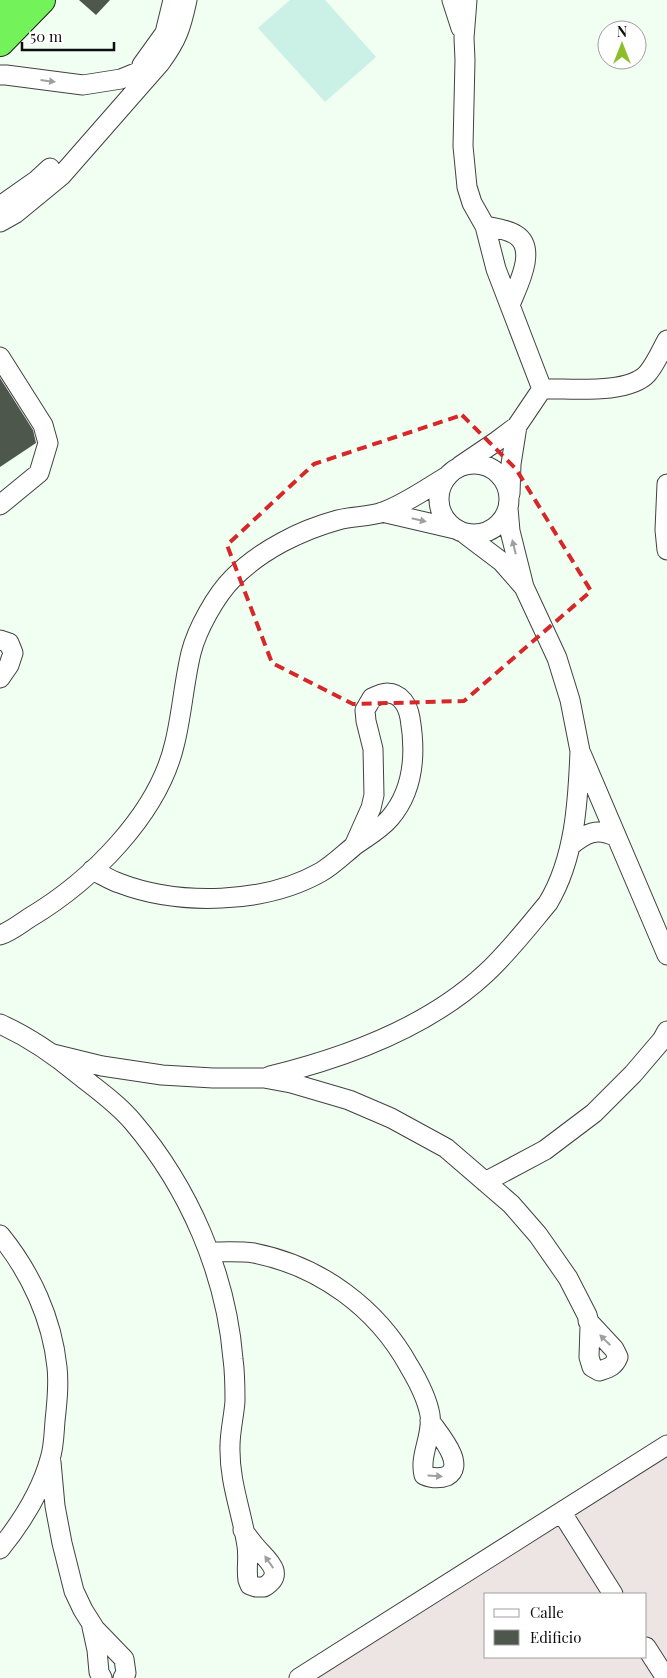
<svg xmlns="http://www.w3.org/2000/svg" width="667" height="1678" viewBox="0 0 667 1678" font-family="'Playfair Display',serif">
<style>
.industrial{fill:#ede5e3;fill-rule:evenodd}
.pitch{fill:#cbf0e6}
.building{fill:#4d574b}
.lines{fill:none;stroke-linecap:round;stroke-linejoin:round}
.minor-casing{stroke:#414141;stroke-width:21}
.highway-casing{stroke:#1f1f1f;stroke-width:30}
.minor{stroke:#fff;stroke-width:19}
.highway{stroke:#73f359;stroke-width:28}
.oneway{fill:#9f9f9f}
.marked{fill:none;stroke:#d62828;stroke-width:4;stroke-dasharray:10 6;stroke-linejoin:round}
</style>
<rect width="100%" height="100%" fill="#f0fff2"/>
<!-- industrial -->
<path class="industrial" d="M667,1447V1678H316ZM486,1594H646V1657H486Z"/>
<!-- pitch -->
<path class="pitch" d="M290,0H325L376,57L325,102L258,28Z"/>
<!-- building -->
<path class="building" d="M79,0H110L96,15Z
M0,378L33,430L36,443L0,467Z"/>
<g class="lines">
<!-- minor casing -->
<g class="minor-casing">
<path id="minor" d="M452,0L461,28
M142,65L165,33L173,0
M0,75H6L83,85L121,79L155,65
M0,206L37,180L50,168
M0,222L16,213L61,176L160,63C177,40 181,28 187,0
M485,226C495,228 507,229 516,235C538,249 517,287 510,305
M0,357L43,425L48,443L39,473L0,505
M542,389C570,388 627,395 647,374C655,365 661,351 667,340
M439 499a35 35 0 1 1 70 0a35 35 0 1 1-70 0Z
M460,466L497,441L517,426L542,389L496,269L485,226L472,203L467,187L463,146L465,60L464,38L467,0
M667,484L665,530L667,550
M510,494L511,464L517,426
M508,508L510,531L524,587L557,658L570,700L580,751L667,955
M382,512L455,529
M465,534L502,562L523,586
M0,640L9,643L13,653L9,665L0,678
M570,846C586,833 597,827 616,837
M92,870C101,874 110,880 119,883C179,906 265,904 321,872C333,865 343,855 354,846C366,837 380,830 390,818C414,790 416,753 410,718C408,706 401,693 387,693C382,693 376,696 372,698L365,710L366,721L373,749L374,795L371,808L354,846
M0,935C10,932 20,924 29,918C91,881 159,814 175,742C182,713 184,682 191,653C197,629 216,595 233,578C261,550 301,530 338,520C353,516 369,517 383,512C405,504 426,489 446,477
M0,1024C29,1037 55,1055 79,1075C98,1090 118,1104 133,1122C189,1188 226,1273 233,1359C235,1373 235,1387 235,1401C234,1416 230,1431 230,1446C229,1482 242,1512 247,1546C249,1558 246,1569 248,1580L250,1585L256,1587H264C287,1573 266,1559 255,1546C251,1541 247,1536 243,1530
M53,1054L102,1066L162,1075L213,1078H264L291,1083L349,1100L391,1118L446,1148L511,1204L538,1235L568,1278L587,1315L590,1326L589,1357L592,1367L599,1371C608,1368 614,1367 618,1357L614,1349L588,1321
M270,1076C344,1058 428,1027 485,974C508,953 528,927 548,903C575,858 578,802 580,751
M485,1182L545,1150L594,1113L633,1074L662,1040L667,1031
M0,1235C31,1273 52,1319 57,1367C59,1385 57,1403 55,1421C54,1433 54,1447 50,1459C41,1492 21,1523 0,1549
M209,1252C224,1252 240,1251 254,1253C320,1266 377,1308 409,1366C418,1381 427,1398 430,1415C433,1436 419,1455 424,1475C431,1478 439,1479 447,1476C467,1465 438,1433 430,1421
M51,1462L55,1506L62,1543L74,1591L83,1610L95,1629L124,1659L126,1673L123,1678
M562,1513L613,1594
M92,1627L97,1650L99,1672L102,1678
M646,1647L666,1678
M299,1678L667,1445"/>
</g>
<!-- highway casing -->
<g class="highway-casing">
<path id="highway" d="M0,9L8,0
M0,42L41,0"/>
</g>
<!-- minor -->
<use href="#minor" class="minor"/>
<!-- highway -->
<use href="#highway" class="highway"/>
</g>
<!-- one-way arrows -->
<defs><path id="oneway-solid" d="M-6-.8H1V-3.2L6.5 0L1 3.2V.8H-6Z" transform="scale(1.25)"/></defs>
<g class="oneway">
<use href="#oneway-solid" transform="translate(48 81) rotate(7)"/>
<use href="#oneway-solid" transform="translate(419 520) rotate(13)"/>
<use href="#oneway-solid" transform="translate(514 547) rotate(-104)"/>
<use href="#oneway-solid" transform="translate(605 1340) rotate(-135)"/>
<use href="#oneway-solid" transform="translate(435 1476) rotate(3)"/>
<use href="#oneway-solid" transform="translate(269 1562) rotate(-125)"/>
</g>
<!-- marked area -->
<path class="marked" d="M462,415L516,469L591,591L464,701L353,704L272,663L227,545L314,464Z"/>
<!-- legend -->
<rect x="484" y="1593" width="162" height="65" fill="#ffffff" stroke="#9f9f9f"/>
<rect x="494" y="1609" width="25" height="8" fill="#ffffff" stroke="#9f9f9f"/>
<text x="530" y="1618" font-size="15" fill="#0e0e0e">Calle</text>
<rect x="494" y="1630" width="25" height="15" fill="#4d574b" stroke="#9f9f9f"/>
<text x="530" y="1643" font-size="15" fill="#0e0e0e">Edificio</text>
<!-- north arrow -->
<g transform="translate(622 45)"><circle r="24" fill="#ffffff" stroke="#9f9f9f"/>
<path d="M0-4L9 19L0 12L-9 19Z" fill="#8cbe27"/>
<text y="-8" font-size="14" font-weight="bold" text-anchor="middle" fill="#0e0e0e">N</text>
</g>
<!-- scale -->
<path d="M22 42v8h92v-8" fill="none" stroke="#0e0e0e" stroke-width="2.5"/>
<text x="30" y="42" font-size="15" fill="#0e0e0e" stroke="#ffffff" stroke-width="4" paint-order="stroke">50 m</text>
</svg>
